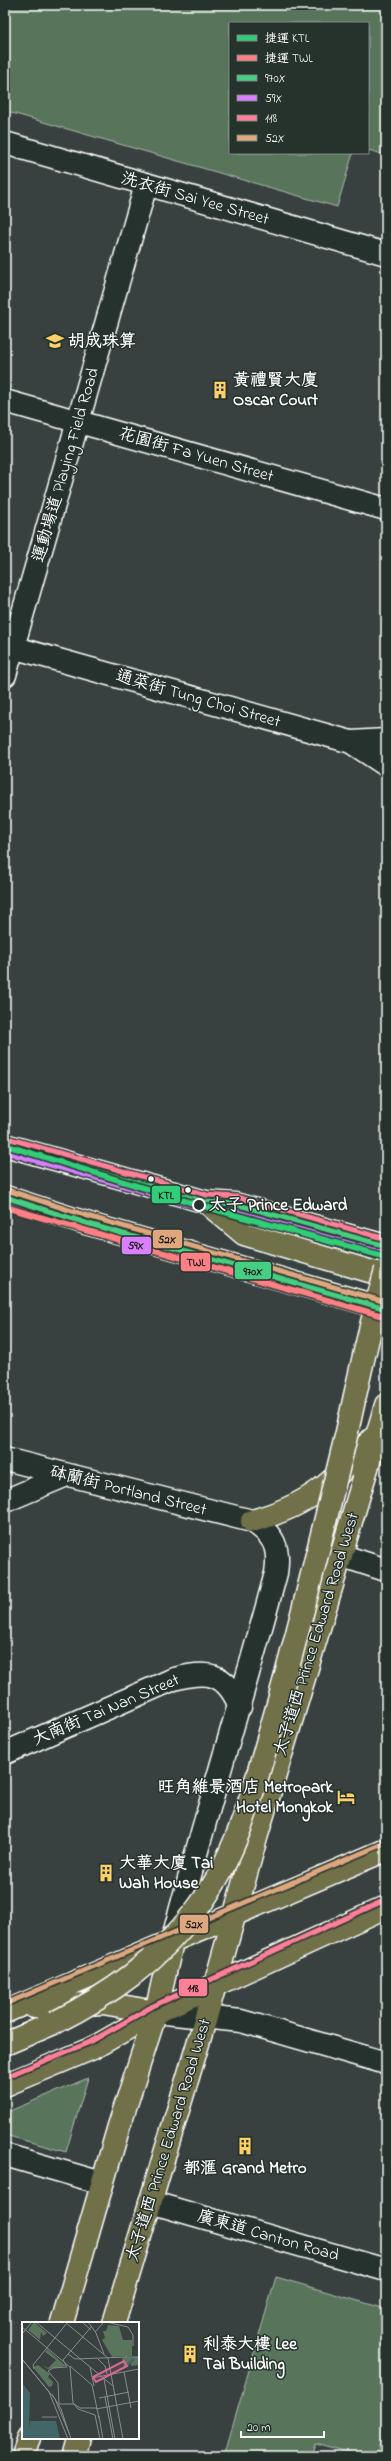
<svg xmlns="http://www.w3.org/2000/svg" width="391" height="2461" viewBox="0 0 391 2461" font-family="'Indie Flower','LXGW WenKai TC',sans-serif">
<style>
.green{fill:#59755c;stroke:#acbaae}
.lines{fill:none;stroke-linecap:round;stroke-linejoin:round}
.street-casing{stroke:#fff;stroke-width:25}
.secondary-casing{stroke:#fff;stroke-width:25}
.primary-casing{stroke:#fff;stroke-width:25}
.street{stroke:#26332d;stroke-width:22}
.secondary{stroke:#26332d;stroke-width:22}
.primary{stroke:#70704a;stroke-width:22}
.primary-bridge-casing{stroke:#fff;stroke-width:25;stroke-linecap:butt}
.primary-bridge{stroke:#70704a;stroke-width:22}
.bus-1-casing{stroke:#26332d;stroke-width:8}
.bus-2-casing{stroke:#26332d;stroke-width:8}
.bus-3-casing{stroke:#26332d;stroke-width:8}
.bus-4-casing{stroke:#26332d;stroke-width:8}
.bus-1{stroke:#46ce82;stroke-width:5}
.bus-2{stroke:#d880ff;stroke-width:5}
.bus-3{stroke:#ff8098;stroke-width:5}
.bus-4{stroke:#dfa77e;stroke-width:5}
.metro-1-casing{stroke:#26332d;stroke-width:9}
.metro-2-casing{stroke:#26332d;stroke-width:9}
.metro-1{stroke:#33cd79;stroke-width:6}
.metro-2{stroke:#ff8084;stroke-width:6}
.bus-dot{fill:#fff;stroke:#26332d;stroke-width:1.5}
.stop-dot{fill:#26332d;stroke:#fff;stroke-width:2}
.labels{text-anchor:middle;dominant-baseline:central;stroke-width:3;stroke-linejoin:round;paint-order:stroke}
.street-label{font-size:17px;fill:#fff;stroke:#26332d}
.poi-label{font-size:17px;font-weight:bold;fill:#fff;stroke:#26332d;text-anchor:start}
.stop-label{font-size:17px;font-weight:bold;fill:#fff;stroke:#26332d;text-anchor:start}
.inset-river{fill:none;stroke:#436768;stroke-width:2}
.inset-road{fill:none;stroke:#888c8c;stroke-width:1}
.view{fill:#d76994;fill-opacity:0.15;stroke:#d76994;stroke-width:2}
.inset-edge{fill:none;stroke:#fff;stroke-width:2}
.line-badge{stroke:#26332d;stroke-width:1.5}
.pale-badge-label{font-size:11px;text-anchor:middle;font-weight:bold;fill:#111}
</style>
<rect width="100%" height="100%" fill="#384040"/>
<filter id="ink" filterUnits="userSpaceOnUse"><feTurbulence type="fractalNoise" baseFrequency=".025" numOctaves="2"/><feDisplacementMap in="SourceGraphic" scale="8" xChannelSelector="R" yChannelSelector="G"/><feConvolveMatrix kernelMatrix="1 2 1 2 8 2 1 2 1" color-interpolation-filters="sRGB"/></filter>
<g filter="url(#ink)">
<!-- green -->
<path class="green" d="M5,5H384L386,12V155L368,150V23H230V153H353L337,207L5,111Z
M88,2078L66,2152L5,2135V2113Z
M276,2277L386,2309V2426L377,2456H362L315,2443L311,2456H224Z"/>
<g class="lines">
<!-- street casing -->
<g class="street-casing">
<path id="street" d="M5,401L386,509
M5,675L146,185
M5,1501L64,1476
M340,1555L386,1570
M5,1753L174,1679C207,1670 226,1672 240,1707
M156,2012L241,2021L386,2063
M5,2155L102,2183
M150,2202L386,2270"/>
</g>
<!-- secondary casing -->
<g class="secondary-casing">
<path id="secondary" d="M5,143L386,254
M5,645L351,742L386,765
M351,742L386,740
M5,1459L252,1521C274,1535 280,1547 276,1573C243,1697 204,1818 172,1942"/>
</g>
<!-- primary casing -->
<g class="primary-casing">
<path id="primary" d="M5,1145L206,1202L235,1204L386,1246
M5,1197L89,1224L386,1309
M206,1202L244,1234L386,1276
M252,1521C310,1505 333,1483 372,1439
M34,2007L103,2003L156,2012
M5,2012L386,1850
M5,2044L54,2023
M5,2085L93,2048L156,2012L386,1907
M62,2323L119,2126L156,2012L172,1942
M114,2323L206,2017L256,1838L386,1405
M23,2456L29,2438
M74,2456L79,2438"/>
</g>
<!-- street -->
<use href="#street" class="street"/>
<!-- secondary -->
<use href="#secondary" class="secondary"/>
<!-- primary -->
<use href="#primary" class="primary"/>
<!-- primary-bridge casing -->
<g class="primary-bridge-casing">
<path id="primary-bridge" d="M54,2023C111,1994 157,1962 197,1909C240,1852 256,1780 276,1711C302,1619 324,1526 347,1432C359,1378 370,1323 386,1270"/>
</g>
<!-- primary-bridge -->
<use href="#primary-bridge" class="primary-bridge"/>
<!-- bus-1 casing -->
<g class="bus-1-casing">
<path id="bus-1" d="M5,1145L206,1202L235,1204L386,1246
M5,1197L89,1224L386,1309"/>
</g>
<!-- bus-2 casing -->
<g class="bus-2-casing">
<path id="bus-2" d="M5,1152L204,1209L234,1211L384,1253
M5,1204L87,1231L384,1316"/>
</g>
<!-- bus-3 casing -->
<g class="bus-3-casing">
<path id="bus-3" d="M7,1138L207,1195L237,1197L386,1239
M5,2077L90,2042L153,2006L383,1901"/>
</g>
<!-- bus-4 casing -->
<g class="bus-4-casing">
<path id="bus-4" d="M7,1190L91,1217L386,1302
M5,2004L383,1844"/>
</g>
<!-- bus-1 -->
<use href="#bus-1" class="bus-1"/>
<!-- bus-2 -->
<use href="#bus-2" class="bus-2"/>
<!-- bus-3 -->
<use href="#bus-3" class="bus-3"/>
<!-- bus-4 -->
<use href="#bus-4" class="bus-4"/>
<!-- metro-1 casing -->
<g class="metro-1-casing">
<path id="metro-1" d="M5,1145L199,1205L386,1257"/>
</g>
<!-- metro-2 casing -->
<g class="metro-2-casing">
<path id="metro-2" d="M5,1207L386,1317"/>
</g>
<!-- metro-1 -->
<use href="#metro-1" class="metro-1"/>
<!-- metro-2 -->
<use href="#metro-2" class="metro-2"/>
</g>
</g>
<!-- icons -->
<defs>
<g id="school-bare" transform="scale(1.38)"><path d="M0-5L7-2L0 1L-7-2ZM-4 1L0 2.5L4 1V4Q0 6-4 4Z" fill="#ffd166" stroke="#26332d" stroke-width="2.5" paint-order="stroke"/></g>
<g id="building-bare" transform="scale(1.38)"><path d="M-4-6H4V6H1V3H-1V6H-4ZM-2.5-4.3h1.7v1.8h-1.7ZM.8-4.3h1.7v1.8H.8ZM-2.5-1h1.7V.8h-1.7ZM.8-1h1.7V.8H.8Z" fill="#ffd166" stroke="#26332d" stroke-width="2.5" paint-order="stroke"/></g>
<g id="hotel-bare" transform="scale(1.38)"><path d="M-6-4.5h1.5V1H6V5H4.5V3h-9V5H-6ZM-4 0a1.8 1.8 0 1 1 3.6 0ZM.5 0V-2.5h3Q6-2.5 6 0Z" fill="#ffd166" stroke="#26332d" stroke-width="2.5" paint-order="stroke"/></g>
</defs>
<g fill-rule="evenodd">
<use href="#school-bare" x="55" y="341"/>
<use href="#building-bare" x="220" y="390"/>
<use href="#hotel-bare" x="346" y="1797"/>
<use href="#building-bare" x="106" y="1873"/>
<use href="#building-bare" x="245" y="2146"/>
<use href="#building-bare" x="190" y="2354"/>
</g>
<!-- markers -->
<g class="bus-dot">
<circle cx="151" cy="1179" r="3.5"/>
<circle cx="188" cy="1190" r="3.5"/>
</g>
<circle class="stop-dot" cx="199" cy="1205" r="6"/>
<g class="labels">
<!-- street labels -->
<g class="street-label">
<text transform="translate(195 199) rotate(16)">洗衣街 Sai Yee Street</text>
<text transform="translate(196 455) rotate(16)">花園街 Fa Yuen Street</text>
<text transform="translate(66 465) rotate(-74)">運動場道 Playing Field Road</text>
<text transform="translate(198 699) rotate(16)">通菜街 Tung Choi Street</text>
<text transform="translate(128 1491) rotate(14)">砵蘭街 Portland Street</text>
<text transform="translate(317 1634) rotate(-73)">太子道西 Prince Edward Road West</text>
<text transform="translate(106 1710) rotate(-23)">大南街 Tai Nan Street</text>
<text transform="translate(169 2140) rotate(-73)">太子道西 Prince Edward Road West</text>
<text transform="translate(268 2236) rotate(16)">廣東道 Canton Road</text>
</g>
<!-- poi labels -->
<g class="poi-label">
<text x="68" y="341">胡成珠算</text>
<text x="233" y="380">黃禮賢大廈<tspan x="233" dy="20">Oscar Court</tspan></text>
<text x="333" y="1787" text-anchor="end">旺角維景酒店 Metropark<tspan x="333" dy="20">Hotel Mongkok</tspan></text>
<text x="119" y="1863">大華大廈 Tai<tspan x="119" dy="20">Wah House</tspan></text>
<text x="245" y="2168" text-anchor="middle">都滙 Grand Metro</text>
<text x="203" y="2344">利泰大樓 Lee<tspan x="203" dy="20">Tai Building</tspan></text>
</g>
<!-- stop labels -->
<g class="stop-label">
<text x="209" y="1205">太子 Prince Edward</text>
</g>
</g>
<!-- overview -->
<g transform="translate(22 2322)">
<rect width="117" height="117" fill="#384040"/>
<path d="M12,0L25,11L21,14L19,10L18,18L6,8ZM86,3L97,4L101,18H110V34L90,35L80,18L83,16L81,9H84ZM25,27L44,44L26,47L19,42L26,46L34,38L23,30ZM117,35V43L109,44V41L112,38L111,37L102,45L100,36ZM16,43L28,52L26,55L31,60L30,64L27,65L11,45Z" fill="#59755c"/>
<path d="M0,61L8,71L7,106L8,99H34L38,117H8L4,114L7,117H0Z" fill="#436768"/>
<path class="inset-river" d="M104,45L112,36"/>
<path class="inset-road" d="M14,0L91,64M43,0L86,36L101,117M60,0L69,8M66,0L74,11L82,32M84,0L106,5L111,13V24M70,4L41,38L45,45L31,46L26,49L36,61L37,82H52L58,86H75M0,5L48,45L51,81L56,87L73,93L78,117M73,10L82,0M0,12L10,0M46,32L53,37L105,35M103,35H117M0,37L27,70L46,117M0,37L33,77L47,111M76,37L83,44L85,52M48,44L70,63L77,96M68,45L72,64M12,47L11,43L45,1M102,50L109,86M70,56L117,47M82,57L93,117M30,72L39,87L49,117M83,75L91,117M77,76L107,70M74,87L117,79M77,94L81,117M20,95H35"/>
<path class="view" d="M102,39L105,44L74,60L71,55Z"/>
<rect width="117" height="117" class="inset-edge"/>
</g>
<g class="line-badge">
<rect x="151" y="1185" width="30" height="19" rx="4" fill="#33cd79"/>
<rect x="152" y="1229" width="31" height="20" rx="4" fill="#dfa77e"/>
<rect x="121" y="1236" width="31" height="19" rx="4" fill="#d880ff"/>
<rect x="180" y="1252" width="31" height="20" rx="4" fill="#ff8084"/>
<rect x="234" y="1261" width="38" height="19" rx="4" fill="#46ce82"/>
<rect x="179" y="1914" width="30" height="20" rx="4" fill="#dfa77e"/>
<rect x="178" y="1978" width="30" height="19" rx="4" fill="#ff8098"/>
</g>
<g class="pale-badge-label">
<text x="166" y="1199">KTL</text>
<text x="167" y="1243">52X</text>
<text x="136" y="1249">59X</text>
<text x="196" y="1266">TWL</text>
<text x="253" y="1275">970X</text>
<text x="194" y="1928">52X</text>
<text x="193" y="1992">118</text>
</g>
<!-- margin -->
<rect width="391" height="2461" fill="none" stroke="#26332d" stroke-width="20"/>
<rect x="10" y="10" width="371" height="2441" fill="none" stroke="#fff" stroke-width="1.5" filter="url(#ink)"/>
<!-- legend -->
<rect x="229" y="22" width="140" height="132" fill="#26332d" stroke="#7d8581"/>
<rect x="237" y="35" width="20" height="6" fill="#33cd79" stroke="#7d8581"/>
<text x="265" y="42" font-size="12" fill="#ffffff">捷運 KTL</text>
<rect x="237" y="55" width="20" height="6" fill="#ff8084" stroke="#7d8581"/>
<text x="265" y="62" font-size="12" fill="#ffffff">捷運 TWL</text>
<rect x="237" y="75" width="20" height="6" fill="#46ce82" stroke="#7d8581"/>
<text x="265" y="82" font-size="12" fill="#ffffff">970X</text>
<rect x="237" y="95" width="20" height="6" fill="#d880ff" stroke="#7d8581"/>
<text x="265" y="102" font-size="12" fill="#ffffff">59X</text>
<rect x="237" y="115" width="20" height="6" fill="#ff8098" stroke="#7d8581"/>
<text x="265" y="122" font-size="12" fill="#ffffff">118</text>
<rect x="237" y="135" width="20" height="6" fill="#dfa77e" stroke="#7d8581"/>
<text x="265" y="142" font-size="12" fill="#ffffff">52X</text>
<!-- scale -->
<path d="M241 2431v6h83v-6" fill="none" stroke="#ffffff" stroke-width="2"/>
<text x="247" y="2431" font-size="12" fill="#ffffff" stroke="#26332d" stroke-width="3" paint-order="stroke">20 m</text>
</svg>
